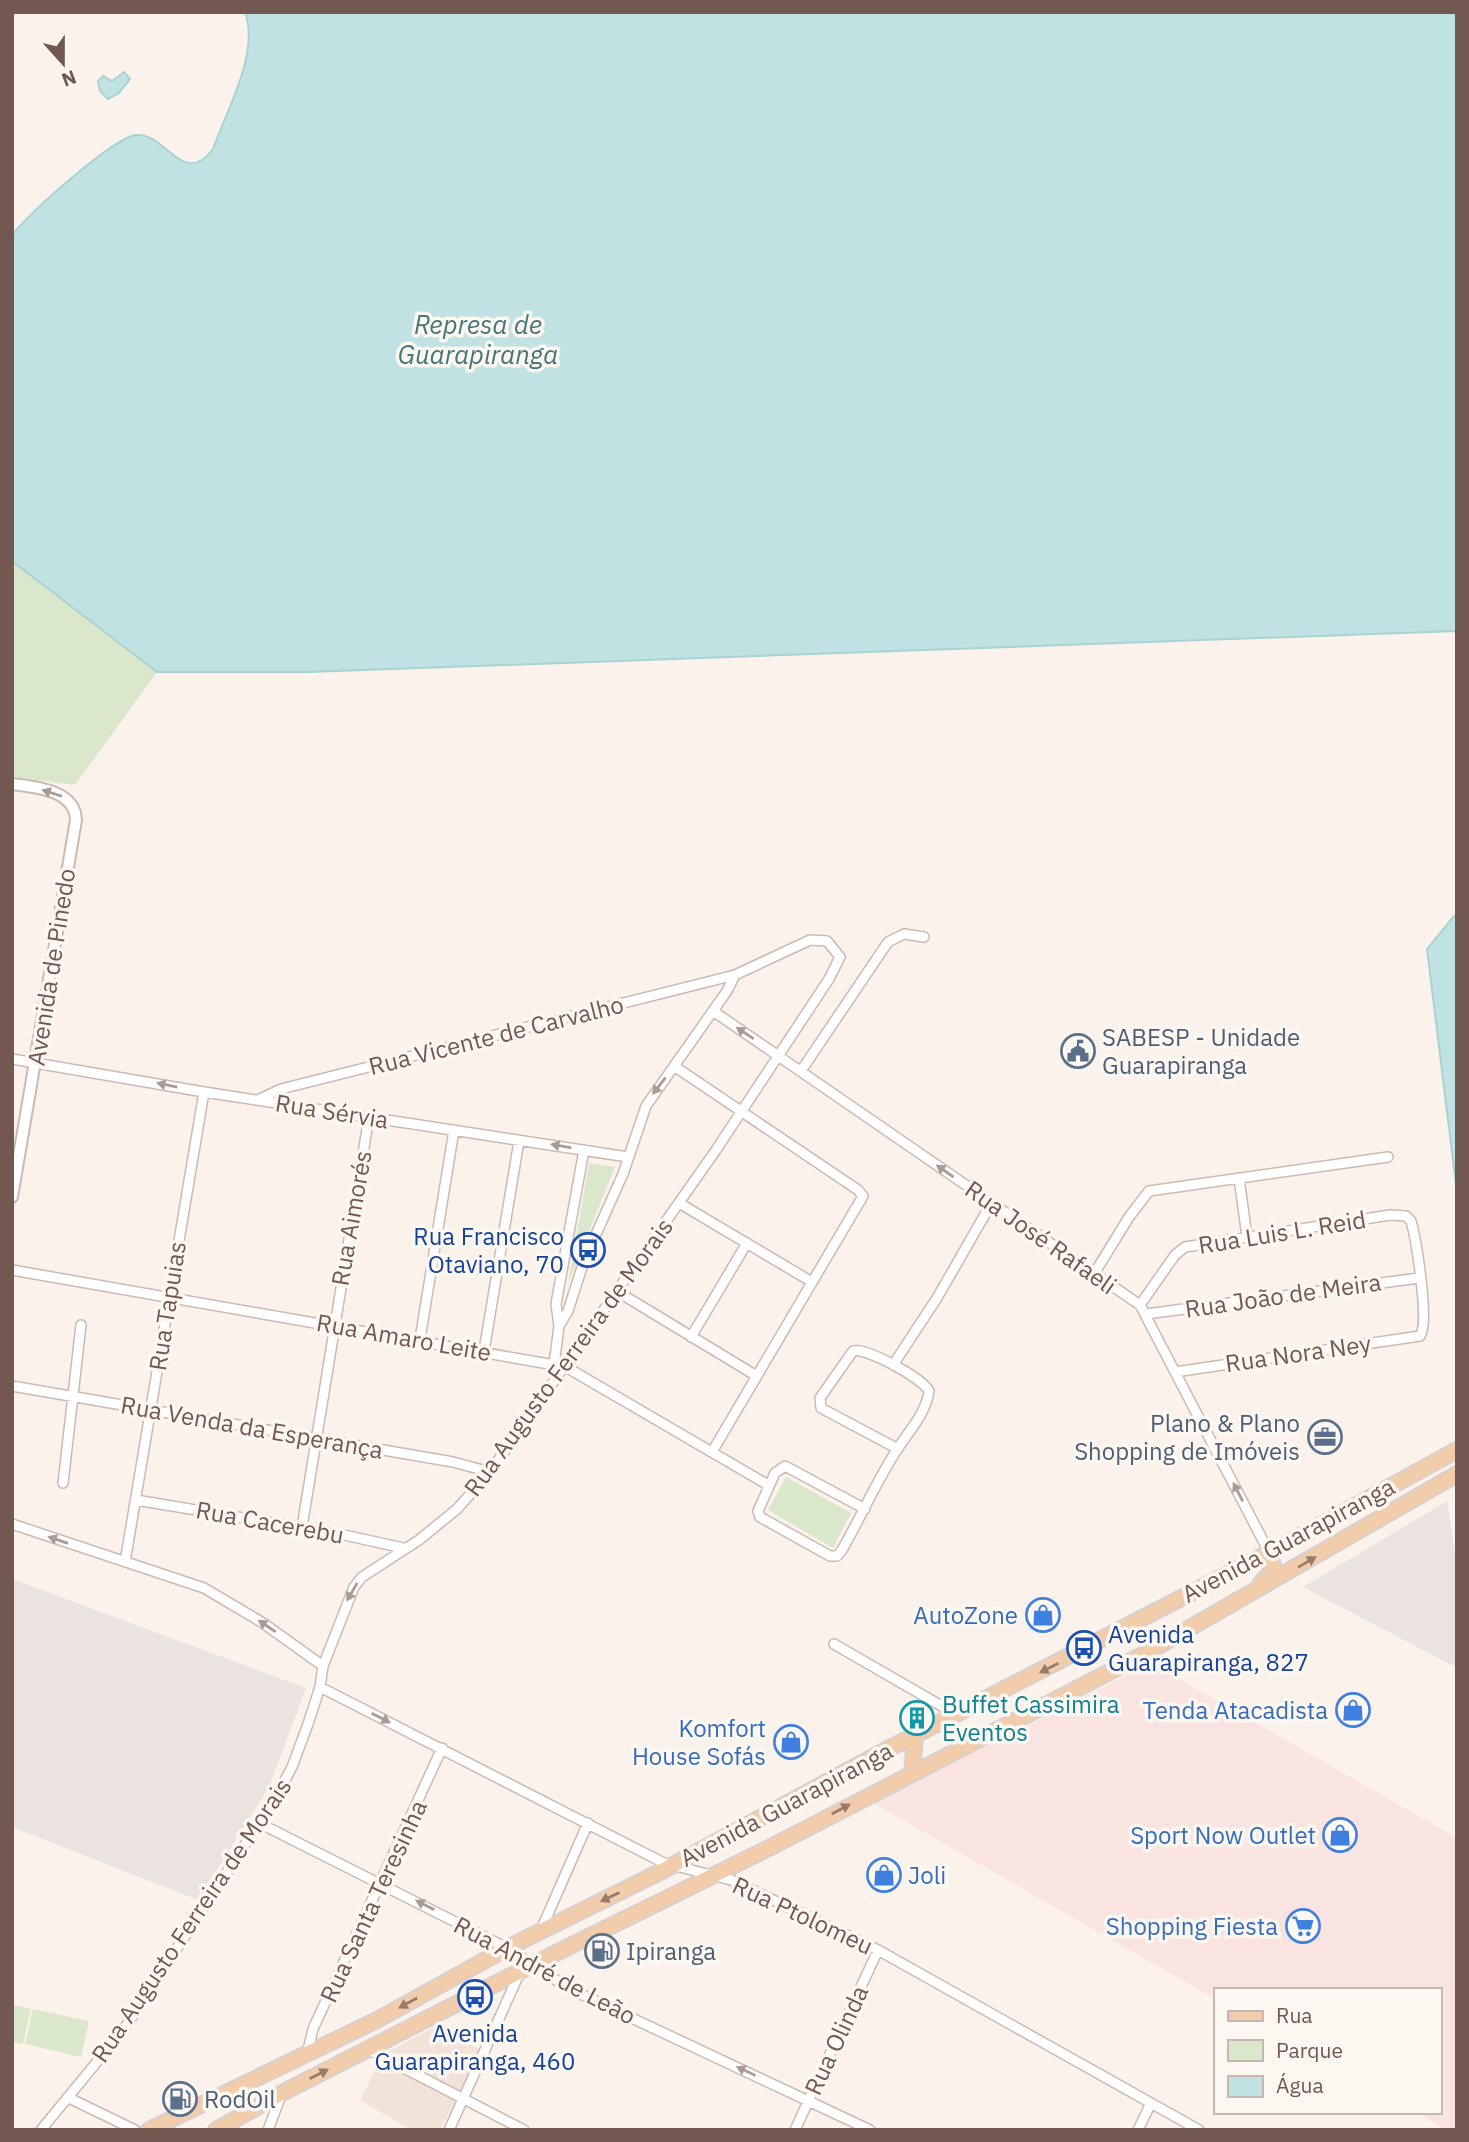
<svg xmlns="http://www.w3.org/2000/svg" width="1469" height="2142" viewBox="0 0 1469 2142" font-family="'IBM Plex Sans',sans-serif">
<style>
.residential{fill:#f1e3da}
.commercial{fill:#f9e4e1}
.industrial{fill:#ebe3e0}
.green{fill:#dbe7cb}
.water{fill:#c1e2e2;stroke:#a9d3d3;stroke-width:2}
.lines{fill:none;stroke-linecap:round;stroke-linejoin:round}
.minor-casing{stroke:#ccbab2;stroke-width:12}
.tertiary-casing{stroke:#ccbab2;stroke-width:14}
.primary-casing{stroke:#d8d0ce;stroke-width:18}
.minor{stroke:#fff;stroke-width:9}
.tertiary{stroke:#fff;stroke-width:10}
.primary{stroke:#f1cdac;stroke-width:14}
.oneway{fill:#ab9b97}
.oneway2{fill:#997b6c}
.labels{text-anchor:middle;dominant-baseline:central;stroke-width:7;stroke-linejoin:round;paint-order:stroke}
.street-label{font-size:24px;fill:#735851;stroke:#fdf7f2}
.service-label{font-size:24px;fill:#4e5e75;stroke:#fdf7f2;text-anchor:start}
.transit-label{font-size:24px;fill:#164399;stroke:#fdf7f2;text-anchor:end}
.shop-label{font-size:24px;fill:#366cbe;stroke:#fdf7f2;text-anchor:end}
.culture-label{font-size:24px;fill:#0d838f;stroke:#fdf7f2;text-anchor:start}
.water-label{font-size:26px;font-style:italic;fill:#467676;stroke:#fdf7f2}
</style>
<rect width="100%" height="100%" fill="#fbf2eb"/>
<!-- residential -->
<path class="residential" d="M434,2027L481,2050L440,2130H411L360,2100L378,2065L371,2061Z"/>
<!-- commercial -->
<path class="commercial" d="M1151,1663L1457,1838V2130H1446L1417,2112H1439V1990H1215V1999L873,1803Z"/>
<!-- industrial -->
<path class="industrial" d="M1447,1501L1457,1564V1668L1303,1587Z
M12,1579L306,1688L269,1787L198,1900L12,1827Z"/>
<!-- green -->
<path class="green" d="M123,139L116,154L210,672H157L75,785L12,777V236L70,179Z
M589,1163L615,1167L568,1284Z
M786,1477L851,1513L833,1548L768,1510Z
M12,2005L31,2009L23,2044L12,2042Z
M33,2009L89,2021L81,2057L25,2044Z"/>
<!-- water -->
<path class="water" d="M245,12H1457V631L309,672H157L12,561V236C23,217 116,136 136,135C166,132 183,189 213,149C227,109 260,53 245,12Z
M124,72L130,79L119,93L108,99L100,91L98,81L103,76L112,81Z
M1454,916L1457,920V1193L1427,949Z"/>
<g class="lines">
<!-- minor casing -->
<g class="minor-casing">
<path id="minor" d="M713,1011L1140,1305L1269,1552
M12,1059L204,1092L628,1157
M674,1066L858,1190L863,1196L712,1452
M801,1071L888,942L904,934L924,937
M258,1100L281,1089L735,975
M1239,1178L1247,1237
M679,1203L812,1282
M12,1270L566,1367L768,1485
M1094,1274L1129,1217L1149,1191L1388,1157
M618,1292L755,1375
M1140,1305L1175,1255L1185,1247L1390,1215L1406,1216L1411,1221C1416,1239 1430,1323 1420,1336L1175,1372
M1146,1314L1419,1278
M559,1326L556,1304L584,1150
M691,1337L747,1243
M420,1339L454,1130
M484,1351L519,1141
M893,1365L937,1298L991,1204
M12,1386L453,1462L490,1472
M63,1483L81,1325
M136,1500L340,1534L403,1548
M865,1509L785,1466L775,1473L758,1511L760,1517L830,1556H837L842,1550C861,1517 877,1480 898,1448C910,1430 926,1413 929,1391C922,1378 866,1347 853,1351L820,1398L821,1408L898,1449
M12,1524L204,1588L263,1623L323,1666
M302,1527L369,1117
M125,1562L204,1092
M834,1644L957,1715
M320,1687L664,1863L731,1880L878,1950L1199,2130
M259,1823L507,1948L568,1988L870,2130
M541,1930L588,1823
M367,2049L524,2130
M307,2054L313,2029L442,1748
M69,2098L135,2130
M41,2130L124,2029L275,1799L292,1767L308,1724L320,1687L323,1666L354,1587L362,1577L419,1540L457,1509L490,1472L716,1150L829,979L840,957L827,941L810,940L735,975L727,991L646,1106L623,1174L584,1261L568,1311L559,1326L554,1365
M268,2130L282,2093
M449,2130L520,1972
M795,2130L878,1950
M1138,2130L1151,2103"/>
</g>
<!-- tertiary casing -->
<g class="tertiary-casing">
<path id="tertiary" d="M12,784C36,787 75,790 76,820L12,1197"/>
</g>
<!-- primary casing -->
<g class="primary-casing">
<path id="primary" d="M1261,1583L1274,1569L1269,1552
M912,1774L915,1736
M149,2130L377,2020L507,1948L660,1872L886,1750L1284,1545L1457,1450
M216,2130L282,2093L544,1959L769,1848L1148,1652L1457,1474"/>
</g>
<!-- minor -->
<use href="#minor" class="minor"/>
<!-- tertiary -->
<use href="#tertiary" class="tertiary"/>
<!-- primary -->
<use href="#primary" class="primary"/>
</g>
<!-- one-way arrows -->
<defs><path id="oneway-solid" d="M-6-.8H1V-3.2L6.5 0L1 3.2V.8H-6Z" transform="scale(1.75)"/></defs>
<g class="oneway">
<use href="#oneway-solid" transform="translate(52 793) rotate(-162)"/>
<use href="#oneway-solid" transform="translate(745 1033) rotate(-146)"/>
<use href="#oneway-solid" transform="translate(167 1085) rotate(-169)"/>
<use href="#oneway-solid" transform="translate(659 1086) rotate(128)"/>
<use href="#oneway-solid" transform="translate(561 1146) rotate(-170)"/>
<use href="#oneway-solid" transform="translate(945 1171) rotate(-145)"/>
<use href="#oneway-solid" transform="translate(1238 1492) rotate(-117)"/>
<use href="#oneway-solid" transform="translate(58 1540) rotate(-161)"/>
<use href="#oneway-solid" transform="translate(352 1592) rotate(120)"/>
<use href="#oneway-solid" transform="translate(267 1626) rotate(-146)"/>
<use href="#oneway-solid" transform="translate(381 1718) rotate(27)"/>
<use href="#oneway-solid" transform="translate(425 1905) rotate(-153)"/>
<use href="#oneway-solid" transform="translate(746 2071) rotate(-155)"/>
</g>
<g class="oneway2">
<use href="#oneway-solid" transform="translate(1307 1562) rotate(-31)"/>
<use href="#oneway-solid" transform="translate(1049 1668) rotate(153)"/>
<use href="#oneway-solid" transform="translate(841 1809) rotate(-28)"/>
<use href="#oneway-solid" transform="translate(610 1897) rotate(154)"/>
<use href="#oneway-solid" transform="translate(408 2003) rotate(151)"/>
<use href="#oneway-solid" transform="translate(319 2074) rotate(-27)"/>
</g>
<!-- icons -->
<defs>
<g id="civic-ring" transform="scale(1.75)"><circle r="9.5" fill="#fdf7f2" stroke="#5c6f8a" stroke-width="1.5"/><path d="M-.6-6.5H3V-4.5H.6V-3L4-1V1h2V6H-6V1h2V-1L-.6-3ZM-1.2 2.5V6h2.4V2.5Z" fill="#5c6f8a"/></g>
<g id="bus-ring" transform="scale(1.75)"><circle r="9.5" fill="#fdf7f2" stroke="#1a4fb4" stroke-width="1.5"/><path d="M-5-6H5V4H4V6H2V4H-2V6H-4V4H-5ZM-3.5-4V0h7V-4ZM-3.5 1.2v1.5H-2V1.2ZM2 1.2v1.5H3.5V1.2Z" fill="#1a4fb4"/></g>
<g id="office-ring" transform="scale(1.75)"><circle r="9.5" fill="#fdf7f2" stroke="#5c6f8a" stroke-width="1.5"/><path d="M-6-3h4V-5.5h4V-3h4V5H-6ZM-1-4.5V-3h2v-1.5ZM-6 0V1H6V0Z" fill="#5c6f8a"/></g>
<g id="shop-ring" transform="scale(1.75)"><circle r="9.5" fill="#fdf7f2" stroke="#3f7fe0" stroke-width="1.5"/><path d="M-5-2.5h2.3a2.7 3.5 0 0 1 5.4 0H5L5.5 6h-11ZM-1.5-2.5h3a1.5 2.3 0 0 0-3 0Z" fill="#3f7fe0"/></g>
<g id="building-ring" transform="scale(1.75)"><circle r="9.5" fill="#fdf7f2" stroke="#0f9aa8" stroke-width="1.5"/><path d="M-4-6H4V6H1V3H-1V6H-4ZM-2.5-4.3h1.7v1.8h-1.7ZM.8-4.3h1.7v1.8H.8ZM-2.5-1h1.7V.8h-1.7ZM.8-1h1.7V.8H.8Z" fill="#0f9aa8"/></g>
<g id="supermarket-ring" transform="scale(1.75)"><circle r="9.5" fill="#fdf7f2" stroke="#3f7fe0" stroke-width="1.5"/><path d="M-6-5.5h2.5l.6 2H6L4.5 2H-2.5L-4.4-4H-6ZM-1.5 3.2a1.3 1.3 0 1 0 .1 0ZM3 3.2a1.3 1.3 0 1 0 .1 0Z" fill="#3f7fe0"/></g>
<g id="fuel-ring" transform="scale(1.75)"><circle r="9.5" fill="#fdf7f2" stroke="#5c6f8a" stroke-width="1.5"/><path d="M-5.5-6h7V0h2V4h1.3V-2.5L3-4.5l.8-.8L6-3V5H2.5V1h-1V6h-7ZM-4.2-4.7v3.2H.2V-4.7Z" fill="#5c6f8a"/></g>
</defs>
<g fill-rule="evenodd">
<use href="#civic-ring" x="1078" y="1051"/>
<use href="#bus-ring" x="588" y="1250"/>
<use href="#office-ring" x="1325" y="1437"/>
<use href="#shop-ring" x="1043" y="1615"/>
<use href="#bus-ring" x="1084" y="1648"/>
<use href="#shop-ring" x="1353" y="1710"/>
<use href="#building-ring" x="917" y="1718"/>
<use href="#shop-ring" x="791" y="1742"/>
<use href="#shop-ring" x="1340" y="1835"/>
<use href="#shop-ring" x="884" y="1875"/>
<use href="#supermarket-ring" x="1303" y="1926"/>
<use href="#fuel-ring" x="602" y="1951"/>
<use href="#bus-ring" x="475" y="1997"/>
<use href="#fuel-ring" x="180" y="2099"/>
</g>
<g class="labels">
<!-- street labels -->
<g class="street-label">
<text transform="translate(51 967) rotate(-81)">Avenida de Pinedo</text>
<text transform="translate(496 1035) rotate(-14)">Rua Vicente de Carvalho</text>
<text transform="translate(332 1111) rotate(9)">Rua Sérvia</text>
<text transform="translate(351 1218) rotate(-80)">Rua Aimorés</text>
<text transform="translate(1282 1232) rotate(-9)">Rua Luis L. Reid</text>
<text transform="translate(1041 1237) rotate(35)">Rua José Rafaeli</text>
<text transform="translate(1283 1295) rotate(-8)">Rua João de Meira</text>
<text transform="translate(167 1306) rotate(-81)">Rua Tapuias</text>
<text transform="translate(404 1337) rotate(10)">Rua Amaro Leite</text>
<text transform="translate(1298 1353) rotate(-8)">Rua Nora Ney</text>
<text transform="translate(568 1357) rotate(-54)">Rua Augusto Ferreira de Morais</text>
<text transform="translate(252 1427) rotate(10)">Rua Venda da Esperança</text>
<text transform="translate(270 1522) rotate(10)">Rua Cacerebu</text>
<text transform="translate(1288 1540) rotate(-28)">Avenida Guarapiranga</text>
<text transform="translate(786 1804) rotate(-28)">Avenida Guarapiranga</text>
<text transform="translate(373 1901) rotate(-65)">Rua Santa Teresinha</text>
<text transform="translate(803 1915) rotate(25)">Rua Ptolomeu</text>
<text transform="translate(191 1920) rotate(-56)">Rua Augusto Ferreira de Morais</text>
<text transform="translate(545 1970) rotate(28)">Rua André de Leão</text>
<text transform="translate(836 2040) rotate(-65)">Rua Olinda</text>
</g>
<!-- service labels -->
<g class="service-label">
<text x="1102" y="1037">SABESP - Unidade<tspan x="1102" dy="28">Guarapiranga</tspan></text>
<text x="1300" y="1423" text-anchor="end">Plano &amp; Plano<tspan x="1300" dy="28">Shopping de Imóveis</tspan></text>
<text x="626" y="1951">Ipiranga</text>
<text x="204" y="2099">RodOil</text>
</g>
<!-- transit labels -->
<g class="transit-label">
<text x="564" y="1236">Rua Francisco<tspan x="564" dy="28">Otaviano, 70</tspan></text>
<text x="1108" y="1634" text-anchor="start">Avenida<tspan x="1108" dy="28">Guarapiranga, 827</tspan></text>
<text x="475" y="2033" text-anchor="middle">Avenida<tspan x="475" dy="28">Guarapiranga, 460</tspan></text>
</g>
<!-- shop labels -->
<g class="shop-label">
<text x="1018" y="1615">AutoZone</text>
<text x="1328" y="1710">Tenda Atacadista</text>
<text x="766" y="1728">Komfort<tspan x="766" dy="28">House Sofás</tspan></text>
<text x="1316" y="1835">Sport Now Outlet</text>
<text x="908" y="1875" text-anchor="start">Joli</text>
<text x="1278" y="1926">Shopping Fiesta</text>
</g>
<!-- culture labels -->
<g class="culture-label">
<text x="942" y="1704">Buffet Cassimira<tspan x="942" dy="28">Eventos</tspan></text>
</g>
<!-- water labels -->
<g class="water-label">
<text x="478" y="324">Represa de<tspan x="478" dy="30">Guarapiranga</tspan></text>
</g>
</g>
<!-- border -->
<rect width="1469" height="2142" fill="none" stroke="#735851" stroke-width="28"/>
<!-- legend -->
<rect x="1214" y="1988" width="228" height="126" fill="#fdf7f2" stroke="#c6b7b2" stroke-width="2"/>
<rect x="1228" y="2011" width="35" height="10" fill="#f1cdac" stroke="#c6b7b2" stroke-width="2"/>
<text x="1276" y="2023" font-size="21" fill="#735851">Rua</text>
<rect x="1228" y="2040" width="35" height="21" fill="#dbe7cb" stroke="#c6b7b2" stroke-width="2"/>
<text x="1276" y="2058" font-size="21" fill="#735851">Parque</text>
<rect x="1228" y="2076" width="35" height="21" fill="#c1e2e2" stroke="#c6b7b2" stroke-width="2"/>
<text x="1276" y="2093" font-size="21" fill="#735851">Água</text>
<!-- north arrow -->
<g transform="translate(63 63) rotate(159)" stroke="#fdf7f2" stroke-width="5" paint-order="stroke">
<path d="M0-5L12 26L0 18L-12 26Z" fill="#735851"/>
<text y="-10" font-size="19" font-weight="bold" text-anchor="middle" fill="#735851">N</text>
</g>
</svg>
